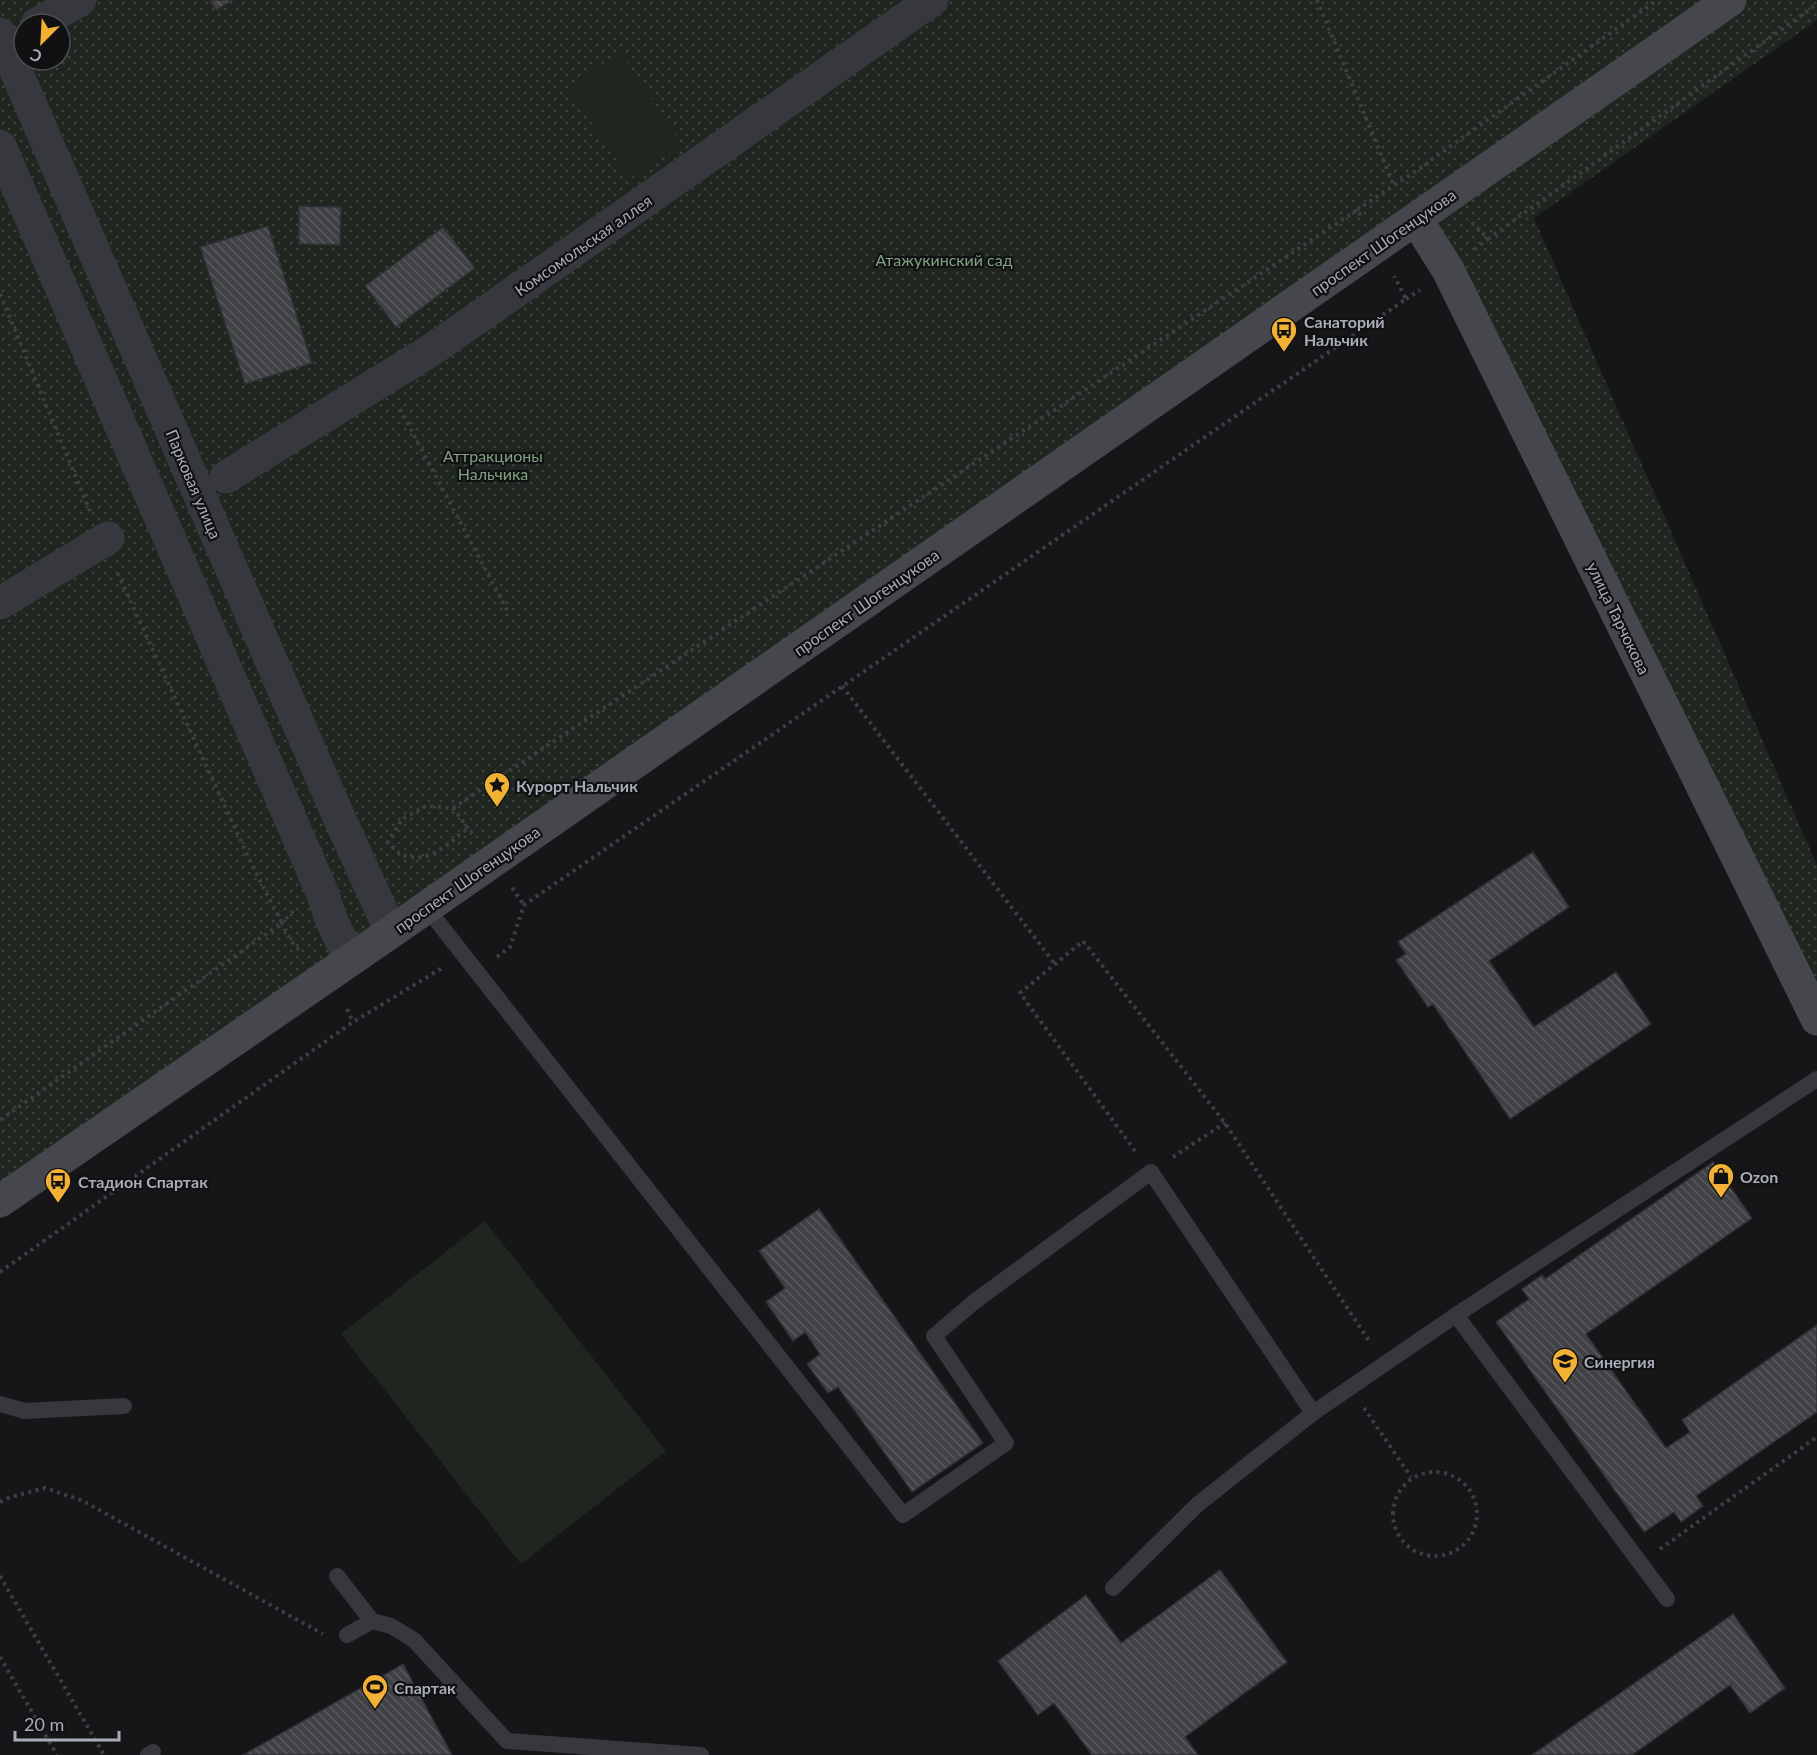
<svg xmlns="http://www.w3.org/2000/svg" width="1817" height="1755" viewBox="0 0 1817 1755" font-family="Lato,sans-serif">
<style>
.park{fill:url(#park-dots);fill-rule:evenodd}
.pitch{fill:#1e261f}
.building{fill:url(#building-back-hatch);stroke:#303034;stroke-width:1.5}
.lines{fill:none;stroke-linecap:round;stroke-linejoin:round}
.path{stroke:#3d3f44;stroke-width:4;stroke-dasharray:3 4.5;stroke-linecap:butt}
.lane{stroke:#37383d;stroke-width:16}
.street{stroke:#37383d;stroke-width:33}
.secondary{stroke:#45474d;stroke-width:33}
.labels{text-anchor:middle;dominant-baseline:central;stroke-width:4.5;stroke-linejoin:round;paint-order:stroke}
.street-label{font-size:16px;fill:#a8adb8;stroke:#111113}
.park-label{font-size:16px;fill:#7fa381;stroke:#111113}
.poi-label{font-size:16px;font-weight:bold;fill:#a8adb8;stroke:#111113;text-anchor:start}
</style>
<defs>
<pattern id="park-dots" width="8" height="8" patternUnits="userSpaceOnUse" patternTransform="scale(1.5)"><rect width="8" height="8" fill="#1e261f"/><path d="M2 2h.1M6 6h.1" fill="none" stroke="#3c433d" stroke-width="1.8" stroke-linecap="round"/></pattern>
<pattern id="building-back-hatch" width="6" height="6" patternUnits="userSpaceOnUse" patternTransform="scale(1.5)"><rect width="6" height="6" fill="#404145"/><path d="M-1 5l2 2M0 0l6 6M5-1l2 2" fill="none" stroke="#595a5e"/></pattern>
</defs>
<rect width="100%" height="100%" fill="#161618"/>
<!-- park -->
<path class="park" d="M0,0H1817V20L1534,218L1817,865V1019L1416,220L0,1201ZM24,24H60V60H24Z"/>
<!-- pitch -->
<path class="pitch" d="M620,52L682,145L629,179L568,87Z
M485,1221L666,1451L521,1564L341,1334Z"/>
<!-- building -->
<path class="building" d="M210,0H233L216,10Z
M299,206L341,207L340,245L299,244Z
M268,226L312,363L245,384L200,247Z
M443,227L475,268L396,327L365,286Z
M1533,852L1569,907L1489,961L1534,1027L1616,972L1651,1024L1510,1119L1433,1004L1428,1007L1396,960L1406,954L1398,942Z
M1713,1162L1752,1218L1586,1334L1666,1448L1690,1432L1682,1420L1817,1325V1412L1696,1496L1703,1506L1681,1522L1674,1512L1644,1532L1496,1322L1529,1299L1522,1289L1542,1275L1545,1279Z
M819,1209L983,1443L912,1492L838,1387L828,1393L807,1364L820,1354L805,1332L793,1341L766,1302L785,1288L759,1251Z
M1220,1570L1287,1662L1185,1737L1198,1755H1092L1054,1703L1038,1715L998,1661L1086,1595L1121,1643Z
M1733,1614L1785,1688L1750,1713L1730,1685L1632,1755H1532Z
M403,1664L452,1755H243Z"/>
<g class="lines">
<!-- path -->
<path class="path" d="M1317,0L1394,186
M1431,160L1657,0
M1357,210L1431,161
M1472,222L1488,239L1474,250
M1488,239L1817,4
M0,294L90,511
M1406,299L1420,290
M400,409L508,612
M842,686L1055,964
M453,808L1357,210L1362,217
M387,843L402,819L426,806L453,808L472,834
M392,846C395,849 399,854 403,855C428,865 451,842 468,828
M512,888L524,905
M293,911L282,923L291,941L299,950
M497,957L510,947L524,905L1406,299L1394,276
M347,1009L353,1022
M0,1120L282,923L252,865L117,572
M1135,1151L1020,993L1083,941L1225,1123L1371,1344
M1173,1157L1225,1123
M0,1272L353,1022L442,968
M1364,1408L1411,1477
M1393 1514a42 42 0 1 1 84 0a42 42 0 1 1-84 0Z
M0,1502L11,1497L45,1488L83,1501L323,1634
M1660,1549L1817,1437
M0,1576L104,1755
M0,1657L57,1755"/>
<!-- lane -->
<path class="lane" d="M426,907L903,1515L1006,1443L934,1336L974,1302L1151,1172L1313,1413
M1456,1315L1667,1599
M0,1404L25,1411L124,1406
M337,1576L372,1621
M1113,1588L1197,1505L1313,1413L1456,1315L1817,1079
M347,1635L372,1621L391,1626L414,1640L507,1741L701,1755
M148,1755L153,1752"/>
<!-- street -->
<path class="street" d="M37,24L80,0
M0,34L338,815L391,932
M0,146L322,892L331,919L350,959
M226,477L433,349L932,0
M0,603L108,538"/>
<!-- secondary -->
<path class="secondary" d="M1416,219L1448,270L1817,1019
M0,1201L391,932L1730,0"/>
</g>
<!-- icons -->
<defs>
<g id="bus-pin" transform="scale(1.35)"><path d="M0 17L-7.5 6A9.5 9.5 0 1 1 7.5 6Z" fill="#f2b134" stroke="#111113"/><path d="M-5-6H5V4H4V6H2V4H-2V6H-4V4H-5ZM-3.5-4V0h7V-4ZM-3.5 1.2v1.5H-2V1.2ZM2 1.2v1.5H3.5V1.2Z" fill="#111"/></g>
<g id="sight-pin" transform="scale(1.35)"><path d="M0 17L-7.5 6A9.5 9.5 0 1 1 7.5 6Z" fill="#f2b134" stroke="#111113"/><path d="M0-6L1.8-2.2L6-1.7L2.9 1.2L3.7 5.4L0 3.3L-3.7 5.4L-2.9 1.2L-6-1.7L-1.8-2.2Z" fill="#111"/></g>
<g id="shop-pin" transform="scale(1.35)"><path d="M0 17L-7.5 6A9.5 9.5 0 1 1 7.5 6Z" fill="#f2b134" stroke="#111113"/><path d="M-5-2.5h2.3a2.7 3.5 0 0 1 5.4 0H5L5.5 6h-11ZM-1.5-2.5h3a1.5 2.3 0 0 0-3 0Z" fill="#111"/></g>
<g id="university-pin" transform="scale(1.35)"><path d="M0 17L-7.5 6A9.5 9.5 0 1 1 7.5 6Z" fill="#f2b134" stroke="#111113"/><path d="M0-5L7-2L0 1L-7-2ZM-4 1L0 2.5L4 1V4Q0 6-4 4Z" fill="#111"/></g>
<g id="stadium-pin" transform="scale(1.35)"><path d="M0 17L-7.5 6A9.5 9.5 0 1 1 7.5 6Z" fill="#f2b134" stroke="#111113"/><path d="M0-5a6.5 5 0 1 0 0 10a6.5 5 0 1 0 0-10ZM-3.5-1.8h7v3.6h-7Z" fill="#111"/></g>
</defs>
<g fill-rule="evenodd">
<use href="#bus-pin" x="1284" y="330"/>
<use href="#sight-pin" x="497" y="785"/>
<use href="#shop-pin" x="1721" y="1176"/>
<use href="#bus-pin" x="58" y="1181"/>
<use href="#university-pin" x="1565" y="1361"/>
<use href="#stadium-pin" x="375" y="1687"/>
</g>
<g class="labels">
<!-- street labels -->
<g class="street-label">
<text transform="translate(1383 242) rotate(-35)">проспект Шогенцукова</text>
<text transform="translate(583 245) rotate(-35)">Комсомольская аллея</text>
<text transform="translate(194 484) rotate(67)">Парковая улица</text>
<text transform="translate(866 602) rotate(-35)">проспект Шогенцукова</text>
<text transform="translate(1619 618) rotate(64)">улица Тарчокова</text>
<text transform="translate(467 879) rotate(-35)">проспект Шогенцукова</text>
</g>
<!-- park labels -->
<g class="park-label">
<text x="944" y="259">Атажукинский сад</text>
<text x="493" y="455">Аттракционы<tspan x="493" dy="18">Нальчика</tspan></text>
</g>
<!-- poi labels -->
<g class="poi-label">
<text x="1304" y="321">Санаторий<tspan x="1304" dy="18">Нальчик</tspan></text>
<text x="516" y="785">Курорт Нальчик</text>
<text x="1740" y="1176">Ozon</text>
<text x="78" y="1181">Стадион Спартак</text>
<text x="1584" y="1361">Синергия</text>
<text x="394" y="1687">Спартак</text>
</g>
</g>
<!-- north arrow -->
<g transform="translate(42 42) rotate(204)"><circle r="28" fill="#111113" stroke="#4d4f55" stroke-width="1.5"/>
<path d="M0-4.5L10 22L0 15L-10 22Z" fill="#f2b134"/>
<text y="-9" font-size="16" font-weight="bold" text-anchor="middle" fill="#a8adb8">С</text>
</g>
<!-- scale -->
<path d="M15 1731v9h104v-9" fill="none" stroke="#a8adb8" stroke-width="3"/>
<text x="24" y="1731" font-size="18" fill="#a8adb8" stroke="#111113" stroke-width="4.5" paint-order="stroke">20 m</text>
</svg>
